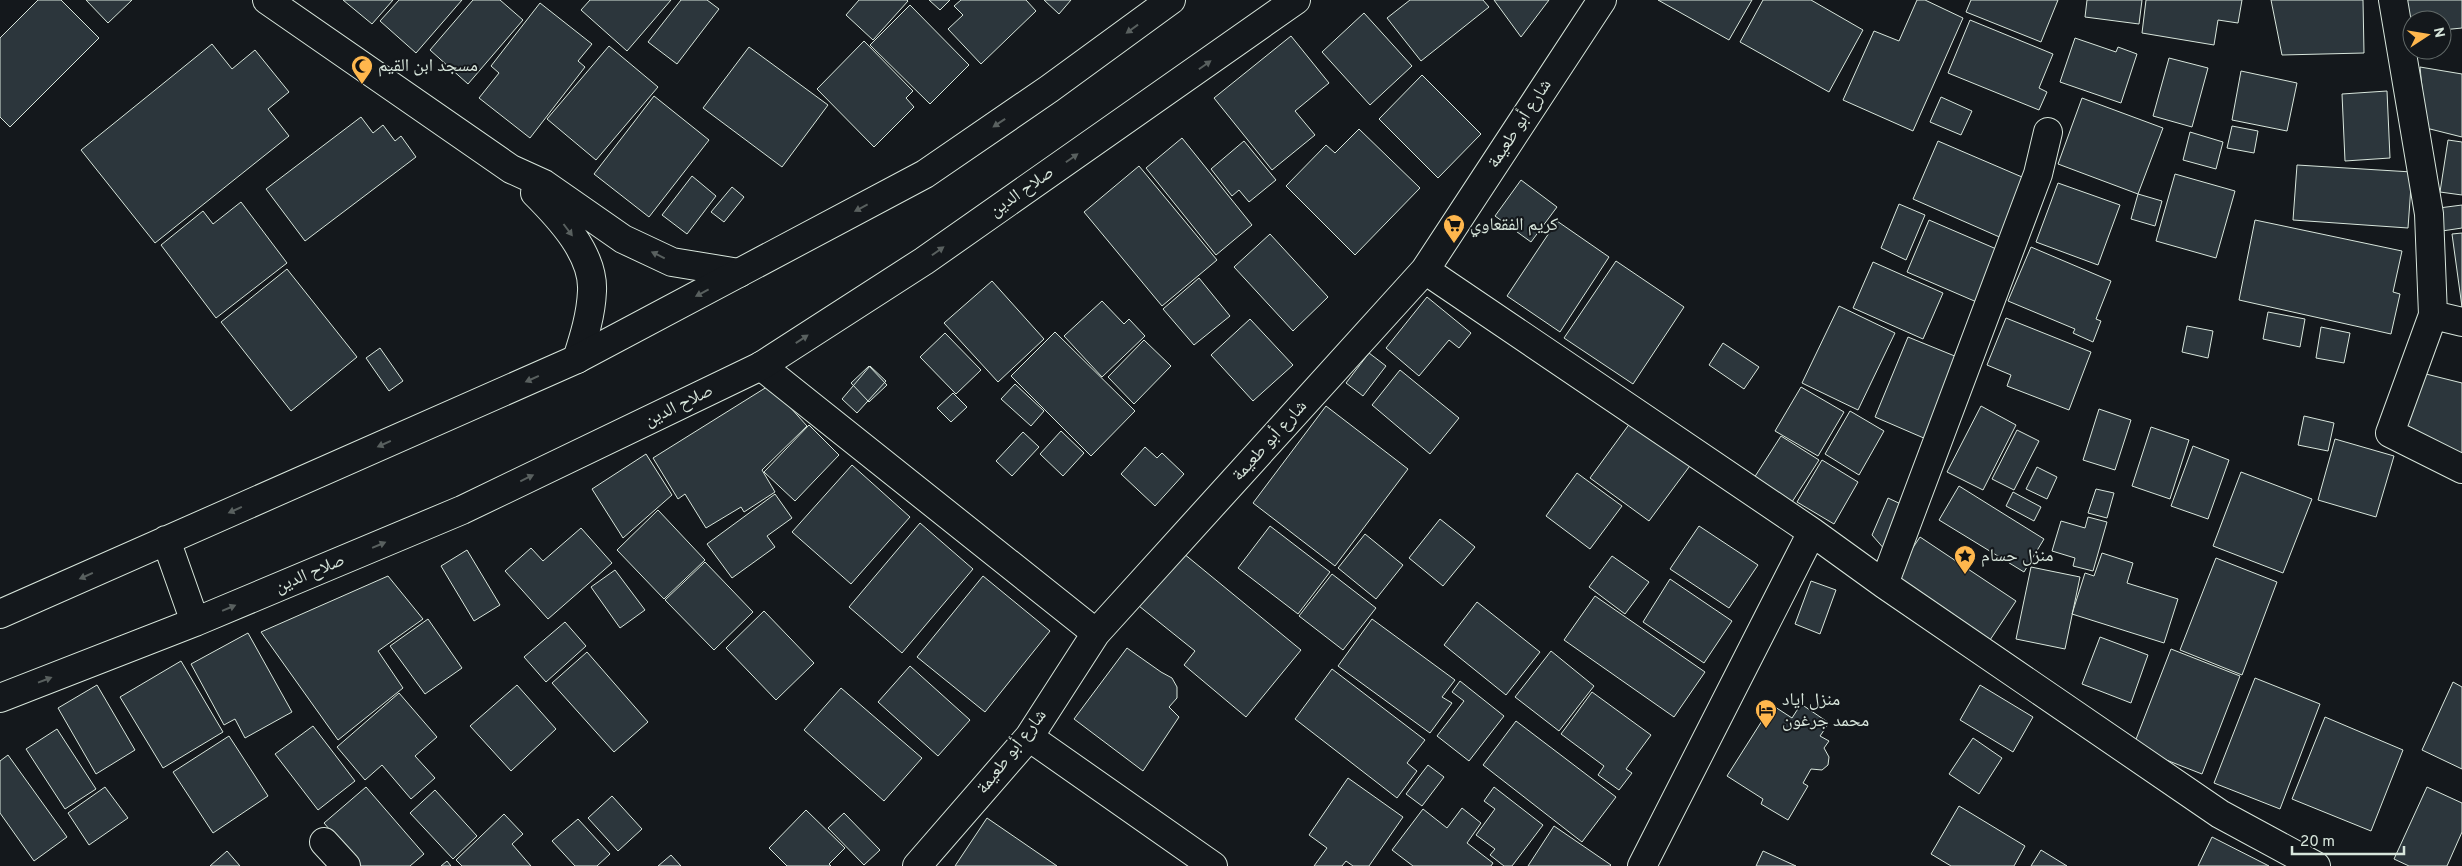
<svg xmlns="http://www.w3.org/2000/svg" width="2462" height="866" viewBox="0 0 2462 866" font-family="Overpass,'Noto Naskh Arabic',sans-serif">
<style>
.building{fill:#2c363c;stroke:#d8e6dc}
.lines{fill:none;stroke-linecap:round;stroke-linejoin:round}
.minor-casing{stroke:#d8e6dc;stroke-width:30}
.highway-casing{stroke:#d8e6dc;stroke-width:30}
.minor{stroke:#14181c;stroke-width:28}
.highway{stroke:#14181c;stroke-width:28}
.oneway{fill:#59605f}
.labels{text-anchor:middle;dominant-baseline:central;stroke-width:4;stroke-linejoin:round;paint-order:stroke}
.poi-label{font-size:18px;fill:#d8e6dc;stroke:#14181c;text-anchor:start}
.street-label{font-size:18px;fill:#d8e6dc;stroke:#14181c}
</style>
<rect width="100%" height="100%" fill="#14181c"/>
<!-- building -->
<path class="building" d="M38,0H61L99,38L10,127L0,117V38Z
M86,0H132L108,23Z
M343,0H393L372,24Z
M399,0H462L416,53L380,21Z
M473,0H500L523,20L468,84L430,50Z
M590,0H671L627,51L581,10Z
M681,0H707L719,9L677,64L648,42Z
M859,0H907L908,1L873,40L846,15Z
M929,0H950L940,10Z
M961,0H1026L1036,11L981,64L948,29L963,15L954,6Z
M1044,0H1071L1059,14Z
M1410,0H1483L1489,7L1421,61L1387,18Z
M1494,0H1549L1521,37Z
M1658,0H1752L1729,40Z
M1763,0H1811L1863,30L1829,92L1740,42Z
M1917,0H1925L1963,18L1913,131L1843,100L1874,31L1899,41Z
M1971,0H2058L2041,42L1966,12Z
M2087,0H2142L2139,24L2085,17Z
M2146,0H2242L2238,23L2218,20L2214,45L2142,33Z
M2271,0H2363L2364,53L2282,55Z
M2403,0H2462V28L2442,30V20H2412V33Z
M540,3L592,44L578,61L585,67L530,138L479,98L499,73L491,66Z
M910,5L969,65L930,104L870,45Z
M1364,13L1412,66L1370,105L1322,52Z
M1970,20L2053,54L2039,88L2047,92L2039,110L1948,73Z
M1291,36L1329,83L1295,111L1315,135L1272,170L1214,98Z
M2075,38L2116,52L2118,47L2137,54L2121,103L2060,82Z
M864,41L913,91L906,98L914,107L874,147L817,89Z
M212,44L232,69L255,50L289,92L268,109L289,136L155,243L81,150Z
M609,46L658,87L596,160L547,119Z
M749,47L828,105L782,167L703,108Z
M2169,58L2208,68L2192,127L2153,116Z
M2420,67L2462,74V137L2426,128Z
M2241,71L2297,83L2287,131L2232,120Z
M1422,75L1481,134L1438,178L1379,119Z
M2387,91L2390,158L2345,161L2342,94Z
M654,96L709,140L649,217L594,174Z
M1941,97L1972,111L1961,135L1930,122Z
M2082,98L2163,128L2138,194L2058,164Z
M361,117L373,133L383,125L395,141L401,136L416,157L305,241L266,189Z
M2232,126L2258,131L2254,153L2227,148Z
M1359,129L1420,188L1355,255L1286,186L1326,145L1335,153Z
M2190,132L2223,142L2216,169L2183,160Z
M1182,138L1252,225L1216,255L1146,168Z
M2448,140L2462,142V195L2440,192Z
M1244,141L1276,180L1249,202L1239,190L1232,196L1211,169Z
M1938,141L2029,180L2004,239L1913,199Z
M2297,165L2412,172L2408,228L2293,220Z
M1139,166L1217,260L1162,306L1084,212Z
M2175,174L2235,191L2216,258L2156,241Z
M692,176L716,196L687,234L662,215Z
M1521,180L1557,207L1531,242L1495,216Z
M2058,183L2120,205L2098,265L2036,242Z
M732,187L744,197L724,222L711,212Z
M2138,194L2162,201L2155,226L2131,219Z
M241,202L287,263L216,318L161,245L203,211L213,224Z
M1899,204L1925,215L1906,260L1881,248Z
M2462,205V228L2442,231L2439,208Z
M1929,220L2001,251L1979,303L1907,272Z
M2255,220L2402,251L2393,292L2400,294L2391,334L2239,300Z
M1557,221L1609,257L1560,332L1507,296Z
M2462,233V307L2452,234Z
M1270,234L1328,297L1293,331L1234,267Z
M2031,247L2111,281L2096,319L2101,321L2093,342L2073,333L2075,329L2008,301Z
M1616,261L1684,307L1633,384L1564,338Z
M1873,262L1943,293L1923,339L1853,308Z
M287,269L357,357L291,411L221,322Z
M1199,278L1230,316L1194,345L1163,309Z
M992,281L1044,339L998,382L944,323Z
M1427,297L1471,333L1459,348L1449,340L1419,376L1386,348Z
M1102,301L1124,324L1129,319L1145,336L1102,377L1064,336Z
M1839,306L1895,333L1858,410L1802,383Z
M2268,312L2305,319L2300,347L2263,339Z
M2006,318L2091,352L2069,410L2007,386L2011,375L1987,365Z
M1250,319L1293,365L1253,401L1211,355Z
M2187,326L2213,331L2208,358L2182,352Z
M2321,327L2350,333L2344,363L2316,358Z
M1055,332L1135,411L1091,456L1011,376Z
M945,333L981,370L956,394L920,357Z
M1908,337L1967,361L1933,442L1875,417Z
M1144,340L1171,366L1134,404L1108,377Z
M1723,343L1759,367L1744,389L1709,365Z
M380,348L403,381L389,391L366,358Z
M1369,353L1386,366L1363,396L1346,383Z
M869,366L887,385L869,402L851,383Z
M870,366L886,381L857,413L842,399Z
M1400,370L1459,418L1430,454L1372,405Z
M2418,372L2462,383V456L2401,439Z
M1015,384L1044,411L1031,426L1001,399Z
M770,385L807,426L762,470L775,492L744,512L741,507L706,528L685,494L678,499L653,458Z
M1801,387L1844,412L1818,456L1775,431Z
M953,393L967,407L951,422L937,408Z
M1326,406L1408,469L1335,566L1253,503Z
M1981,406L2016,425L1983,490L1947,472Z
M2099,409L2131,420L2115,470L2083,460Z
M1850,411L1884,431L1859,475L1825,454Z
M2304,416L2334,423L2328,451L2298,445Z
M1633,419L1692,463L1649,521L1590,478Z
M809,425L839,455L795,501L764,472Z
M2151,427L2189,440L2170,499L2132,486Z
M2017,430L2039,441L2014,490L1992,479Z
M1061,431L1084,453L1063,476L1040,454Z
M1023,432L1039,447L1012,476L996,461Z
M1781,436L1819,460L1792,502L1754,478Z
M2335,439L2394,456L2376,517L2318,500Z
M2193,446L2229,460L2208,519L2171,506Z
M1145,447L1157,458L1162,453L1184,474L1155,506L1121,474Z
M646,454L672,495L623,538L592,489Z
M1822,460L1858,482L1834,524L1797,502Z
M852,465L910,517L851,584L792,532Z
M2037,467L2057,477L2047,499L2026,489Z
M2241,472L2312,499L2283,573L2213,546Z
M1577,473L1622,506L1590,549L1546,516Z
M1959,486L2044,539L2024,572L1939,520Z
M2096,489L2114,493L2107,518L2088,513Z
M2013,492L2041,507L2034,521L2006,506Z
M775,494L792,518L767,536L775,547L732,578L707,544Z
M1888,498L1916,511L1893,559L1872,535Z
M658,510L705,560L664,599L617,550Z
M2088,517L2107,522L2093,571L2073,566L2075,558L2052,551L2061,521L2085,528Z
M1440,519L1475,547L1443,586L1409,558Z
M920,523L973,569L902,653L849,607Z
M1270,526L1330,572L1298,614L1238,568Z
M1699,526L1758,565L1729,608L1670,569Z
M581,528L612,563L548,619L505,571L531,548L543,561Z
M1365,534L1403,565L1376,599L1338,568Z
M1920,537L2016,601L1990,640L1894,576Z
M467,550L500,605L474,621L441,566Z
M1183,553L1301,650L1246,717L1184,665L1195,651L1139,606Z
M2102,553L2133,563L2127,583L2178,599L2164,643L2072,614L2085,573L2094,576Z
M1612,556L1649,582L1625,614L1589,587Z
M2216,558L2277,582L2242,675L2180,650Z
M705,562L753,612L714,650L665,600Z
M2031,567L2080,577L2065,649L2016,639Z
M615,570L645,610L620,628L591,587Z
M1332,574L1376,608L1343,650L1299,616Z
M388,576L423,619L378,651L403,688L338,740L261,632Z
M983,576L1050,631L985,712L917,657Z
M1670,579L1732,621L1704,663L1643,622Z
M1811,581L1836,590L1820,634L1795,624Z
M1595,596L1705,672L1674,717L1564,640Z
M1477,602L1540,652L1506,695L1444,645Z
M764,611L814,663L776,700L726,648Z
M428,619L462,668L425,694L390,646Z
M1372,619L1455,680L1442,697L1452,703L1430,733L1338,666Z
M565,622L586,646L546,682L524,657Z
M248,633L292,712L245,738L235,719L224,725L191,664Z
M2100,637L2148,655L2131,703L2082,684Z
M1127,648L1161,672L1172,678L1177,687V698L1169,707L1179,717L1143,771L1074,719Z
M2171,649L2240,676L2202,774L2133,747Z
M1551,651L1594,686L1559,731L1515,697Z
M587,652L648,722L614,752L552,683Z
M181,661L223,732L163,768L120,697Z
M910,666L970,720L938,756L878,702Z
M1332,669L1425,740L1407,763L1417,771L1397,798L1295,719Z
M2255,678L2320,704L2280,809L2214,783Z
M1460,681L1504,716L1469,761L1437,736L1464,701L1452,692Z
M2453,682L2462,687V769L2422,750Z
M97,685L135,750L96,774L58,708Z
M517,685L556,729L511,771L470,726Z
M1980,685L2033,717L2013,752L1960,720Z
M841,688L922,758L884,801L804,730Z
M1592,692L1651,735L1626,769L1632,773L1619,790L1598,775L1604,766L1561,734Z
M399,693L437,737L415,756L435,778L411,799L382,765L365,780L337,747Z
M1801,704L1829,723L1820,736L1829,741L1824,748L1829,757L1828,765L1822,770L1811,769L1803,783L1808,786L1788,820L1761,804L1763,799L1727,776L1772,705L1792,718Z
M2325,717L2403,750L2371,831L2292,799Z
M1516,721L1616,797L1582,842L1483,765Z
M313,726L355,781L318,810L275,754Z
M57,729L96,789L65,809L26,749Z
M229,736L268,796L213,833L173,772Z
M1973,738L2002,758L1979,794L1949,774Z
M8,755L67,837L34,861L0,813V761Z
M1428,765L1444,777L1422,806L1406,794Z
M1348,778L1403,817L1369,866H1353L1346,861L1342,866H1314L1327,848L1309,835Z
M105,787L128,818L89,845L68,813Z
M366,787L424,854L410,866H361L324,823Z
M1494,787L1543,825L1512,866H1504L1490,855L1495,849L1476,835L1495,809L1484,801Z
M2427,787L2462,803V832L2447,866H2409L2394,859Z
M435,790L477,836L453,859L410,813Z
M612,796L642,829L618,851L588,818Z
M1959,806L2025,846L2014,866H1951L1931,854Z
M1462,808L1481,823L1467,843L1493,863L1491,866H1413L1392,850L1423,809L1447,828Z
M806,810L845,848L829,864L831,866H787L769,848Z
M844,813L880,850L864,865L828,828Z
M504,814L523,834L512,844L531,866H462L456,860Z
M987,818L1057,866H955Z
M578,819L610,854L597,866H575L552,841Z
M1554,826L1611,865L1610,866H1528Z
M2212,837L2269,866H2198Z
M2041,850L2067,866H2031Z
M227,851L240,866H210Z
M1763,851L1796,866H1756Z
M671,855L681,866H658Z
M447,861L451,866H441Z"/>
<g class="lines">
<!-- minor casing -->
<g class="minor-casing">
<path id="minor" d="M267,0L511,169L544,184L623,239L672,262L739,273
M2393,0L2429,214L2433,315L2390,433L2462,469
M535,193C559,217 594,254 592,291C591,315 584,337 577,359
M1425,270L1812,532L1884,584L2220,814L2316,866
M2433,315L2462,322
M761,366L1096,633
M1884,584L2038,174L2048,132
M1029,737L1213,866
M324,842L346,866
M917,866L1029,737L1096,633L1425,270L1602,0
M1642,866L1812,532"/>
</g>
<!-- highway casing -->
<g class="highway-casing">
<path id="highway" d="M166,540L195,622
M0,614L577,359L925,174L1049,89L1171,0
M0,698L195,622L462,510L761,366L924,261L1296,0"/>
</g>
<!-- minor -->
<use href="#minor" class="minor"/>
<!-- highway -->
<use href="#highway" class="highway"/>
</g>
<!-- one-way arrows -->
<defs><path id="oneway-solid" d="M-6-.8H1V-3.2L6.5 0L1 3.2V.8H-6Z" transform="scale(1.25)"/></defs>
<g class="oneway">
<use href="#oneway-solid" transform="translate(1132 29) rotate(144)"/>
<use href="#oneway-solid" transform="translate(1205 65) rotate(-35)"/>
<use href="#oneway-solid" transform="translate(999 123) rotate(146)"/>
<use href="#oneway-solid" transform="translate(1072 158) rotate(-35)"/>
<use href="#oneway-solid" transform="translate(861 208) rotate(152)"/>
<use href="#oneway-solid" transform="translate(568 230) rotate(53)"/>
<use href="#oneway-solid" transform="translate(938 251) rotate(-35)"/>
<use href="#oneway-solid" transform="translate(658 255) rotate(-154)"/>
<use href="#oneway-solid" transform="translate(702 293) rotate(152)"/>
<use href="#oneway-solid" transform="translate(802 339) rotate(-33)"/>
<use href="#oneway-solid" transform="translate(532 379) rotate(156)"/>
<use href="#oneway-solid" transform="translate(384 444) rotate(156)"/>
<use href="#oneway-solid" transform="translate(527 478) rotate(-26)"/>
<use href="#oneway-solid" transform="translate(235 510) rotate(156)"/>
<use href="#oneway-solid" transform="translate(379 545) rotate(-23)"/>
<use href="#oneway-solid" transform="translate(86 576) rotate(156)"/>
<use href="#oneway-solid" transform="translate(229 608) rotate(-23)"/>
<use href="#oneway-solid" transform="translate(45 680) rotate(-21)"/>
</g>
<!-- icons -->
<defs>
<g id="mosque-pin" transform="scale(1.125)"><path d="M0 17L-7.5 6A9.5 9.5 0 1 1 7.5 6Z" fill="#ffb74d" stroke="#14181c"/><path d="M3.5-4.9A6 6 0 1 0 3.5 4.9A5 5 0 1 1 3.5-4.9Z" fill="#111"/></g>
<g id="supermarket-pin" transform="scale(1.125)"><path d="M0 17L-7.5 6A9.5 9.5 0 1 1 7.5 6Z" fill="#ffb74d" stroke="#14181c"/><path d="M-6-5.5h2.5l.6 2H6L4.5 2H-2.5L-4.4-4H-6ZM-1.5 3.2a1.3 1.3 0 1 0 .1 0ZM3 3.2a1.3 1.3 0 1 0 .1 0Z" fill="#111"/></g>
<g id="sight-pin" transform="scale(1.125)"><path d="M0 17L-7.5 6A9.5 9.5 0 1 1 7.5 6Z" fill="#ffb74d" stroke="#14181c"/><path d="M0-6L1.8-2.2L6-1.7L2.9 1.2L3.7 5.4L0 3.3L-3.7 5.4L-2.9 1.2L-6-1.7L-1.8-2.2Z" fill="#111"/></g>
<g id="hotel-pin" transform="scale(1.125)"><path d="M0 17L-7.5 6A9.5 9.5 0 1 1 7.5 6Z" fill="#ffb74d" stroke="#14181c"/><path d="M-6-4.5h1.5V1H6V5H4.5V3h-9V5H-6ZM-4 0a1.8 1.8 0 1 1 3.6 0ZM.5 0V-2.5h3Q6-2.5 6 0Z" fill="#111"/></g>
</defs>
<g fill-rule="evenodd">
<use href="#mosque-pin" x="362" y="66"/>
<use href="#supermarket-pin" x="1454" y="225"/>
<use href="#sight-pin" x="1965" y="556"/>
<use href="#hotel-pin" x="1766" y="710"/>
</g>
<g class="labels">
<!-- poi labels -->
<g class="poi-label">
<text x="378" y="66">مسجد ابن القيم</text>
<text x="1470" y="225">كريم الفقعاوي</text>
<text x="1981" y="556">منزل حسام</text>
<text x="1782" y="700">منزل اياد<tspan x="1782" dy="21">محمد جرغون</tspan></text>
</g>
<!-- street labels -->
<g class="street-label">
<text transform="translate(1520 124) rotate(-57)">شارع أبو طعيمة</text>
<text transform="translate(1022 192) rotate(-35)">صلاح الدين</text>
<text transform="translate(679 406) rotate(-26)">صلاح الدين</text>
<text transform="translate(1270 441) rotate(-48)">شارع أبو طعيمة</text>
<text transform="translate(310 574) rotate(-23)">صلاح الدين</text>
<text transform="translate(1012 752) rotate(-52)">شارع أبو طعيمة</text>
</g>
</g>
<!-- north arrow -->
<g transform="translate(2427 35) rotate(78)"><circle r="24" fill="#14181c" stroke="#626a69"/>
<path d="M0-4L9 19L0 12L-9 19Z" fill="#ffb74d"/>
<text y="-8" font-size="14" font-weight="bold" text-anchor="middle" fill="#d8e6dc">N</text>
</g>
<!-- scale -->
<path d="M2292 846v8h112v-8" fill="none" stroke="#d8e6dc" stroke-width="2.5"/>
<text x="2300" y="846" font-size="15" fill="#d8e6dc" stroke="#14181c" stroke-width="4" paint-order="stroke">20 m</text>
</svg>
